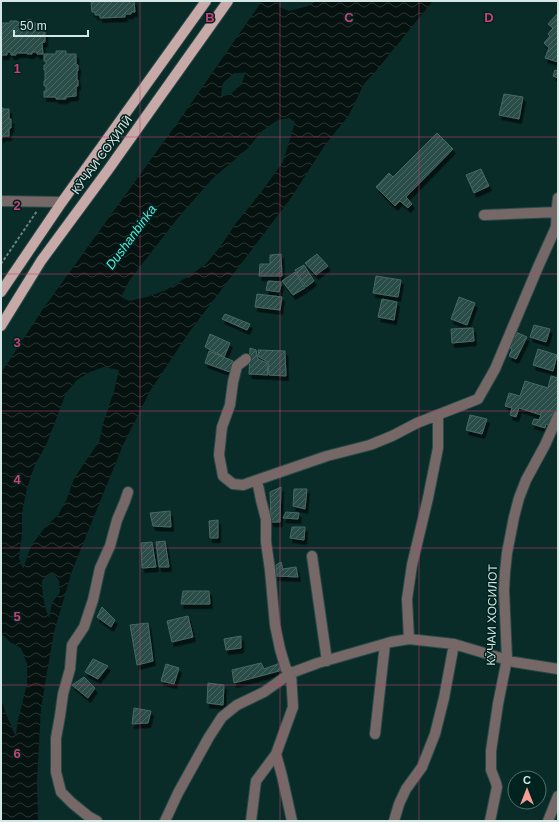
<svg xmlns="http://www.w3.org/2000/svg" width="559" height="822" viewBox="0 0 559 822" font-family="Helvetica,sans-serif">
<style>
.water{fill:url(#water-waves);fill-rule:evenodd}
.building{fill:url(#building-hatch);stroke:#476964;filter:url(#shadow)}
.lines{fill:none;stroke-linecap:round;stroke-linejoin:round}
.minor-casing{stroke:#2a4a47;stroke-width:12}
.major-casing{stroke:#2a4a47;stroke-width:12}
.path{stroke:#66817e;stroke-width:2;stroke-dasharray:3 2;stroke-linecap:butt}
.minor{stroke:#766867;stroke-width:10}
.major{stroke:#c7aaa7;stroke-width:10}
.grid{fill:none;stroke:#c64176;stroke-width:1;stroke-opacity:0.55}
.labels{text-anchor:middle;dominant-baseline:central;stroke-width:3;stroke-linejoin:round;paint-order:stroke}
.street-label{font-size:12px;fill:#d5e7e4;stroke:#00231f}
.water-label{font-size:13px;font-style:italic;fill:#58ecdb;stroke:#00231f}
.grid-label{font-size:13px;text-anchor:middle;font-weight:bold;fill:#c64176;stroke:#00231f;stroke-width:3;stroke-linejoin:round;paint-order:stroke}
</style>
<defs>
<pattern id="water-waves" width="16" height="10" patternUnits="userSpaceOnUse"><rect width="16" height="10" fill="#051210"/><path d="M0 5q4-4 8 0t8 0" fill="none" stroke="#293433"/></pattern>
<pattern id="building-hatch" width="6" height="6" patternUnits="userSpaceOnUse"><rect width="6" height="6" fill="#2c4d48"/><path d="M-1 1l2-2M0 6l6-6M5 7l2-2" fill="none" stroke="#4a6762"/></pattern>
<filter id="shadow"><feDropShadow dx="2.5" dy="4.5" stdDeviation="0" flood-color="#0009"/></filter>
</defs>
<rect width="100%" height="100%" fill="#0a2c29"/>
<!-- water -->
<path class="water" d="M262,1H280L279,7L289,11L308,6L316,1H433L375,72L364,84L349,115L325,145L291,198L190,331L150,391L123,445L72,571L54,632L41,708L37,781L38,821H1V698L6,714L16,737L17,724L27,684V664L21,648L10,642L1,633V373L43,309L183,115ZM234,73H245L242,83L230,95L221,96L223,83ZM289,118L295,122L283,162L262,191L236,223L220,247L205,265L184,279L166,290L147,297L129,301L121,297L129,281L177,219L212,179L247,149L262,131L278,120ZM104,367L119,370L114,391L104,421L99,442L85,462L74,479L66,501L58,515L46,526L31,546L23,569L19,558L22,534V513L27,488L35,465L47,443L66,393L77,380L90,372ZM53,572L59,581L60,592L52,603L49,618C44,606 42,594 42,580Z"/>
<!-- building -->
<path class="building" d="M91,1H134L135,12H131V14H125V17L100,18V15H95V12H92Z
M558,13V62L545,58L549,48L544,43L550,36L548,34L553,28L548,24Z
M26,20H32V23H42V32H45V42L42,43L43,54H37V52H32V54H27V53H16V55H11V52H7V55H1V23H10V21H17V22H26Z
M56,51H66V54H76V65H78V71H77V80H78V86H76V96L66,97V99H56V97H44V91H46V86H44V81H45V70H44V65H46V61H44V54H56Z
M555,70L558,71V78L553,76Z
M504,94L523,97L519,119L499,115Z
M1,108H3V109H9V119H11V128H9V136H2V138H1Z
M437,133L453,149L406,197L412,204L408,208L400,201L395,206L376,187L389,173L393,177Z
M481,169L489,186L474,193L466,175Z
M281,254L282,276H259L260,264H270V255Z
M317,254L328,266L316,275L305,263Z
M304,265L314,281L306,287L295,270Z
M295,272L305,288L293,295L282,281Z
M376,276L401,280L398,297L373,293Z
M268,281L281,282V285L279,292L266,290Z
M257,294L282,297L280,310L255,307Z
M459,297L475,303L467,325L451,319Z
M382,299L397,302L394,320L378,317Z
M225,314L250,324L247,330L222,319Z
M534,325L550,329L546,342L530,337Z
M473,328L474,341L452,343L451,329Z
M516,332L527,337L516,359L509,356L512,349L509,348Z
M210,334L230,343L224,357L205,347Z
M250,348L256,350L258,359L267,363L268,375L249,374Z
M538,349L557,355L553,371L533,365Z
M258,350L285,351L286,376L269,375L268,362L259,357Z
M209,351L233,361L230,372L205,363Z
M551,376L558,378V404L552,426L546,424L545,428L532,424L534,419L539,420L541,415L519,408L516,417L510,415L512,408L505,406L509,393L520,396L525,381L548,388Z
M470,415L487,419L482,434L466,430Z
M281,487L280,522H271L270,492Z
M294,489H307L305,509L293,506Z
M170,511L171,527L153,526L150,513Z
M286,512L299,513L298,519L283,518Z
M218,520V538H210L209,521Z
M292,527H305L304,540L290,538Z
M165,541L169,567H159L156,542Z
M152,542L156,567L142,568L141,543Z
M281,562L283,569L296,567L298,577L276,576V565Z
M183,591H209L210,604H181Z
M102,607L115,620L111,627L97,617Z
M188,616L193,637L172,642L167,621Z
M148,623L153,661L137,665L130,625Z
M241,636V648L226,650L224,639Z
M93,659L108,666L98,679L85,672Z
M261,663L264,669L280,663L279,671L234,683L232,670Z
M166,664L179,668L174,684L161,681Z
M84,677L95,688L88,698L72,685Z
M208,683L224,685L223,705L207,703Z
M134,708L151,711L148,723L132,724Z"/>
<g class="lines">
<!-- minor casing -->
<g class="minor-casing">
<path id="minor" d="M1,201L62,202
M484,215L558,212
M257,480L327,456L370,445L392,436L417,423L478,399L495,369L538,267L556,227L557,207L558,198
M312,556L327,661
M409,639L407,599L412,565L428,498L438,448V415
M375,734L385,644
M276,754L282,776L292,821
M97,821L88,816L72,803L61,792L56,772V738L60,716L63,694L70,669L72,645L84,627L93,600L100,568L110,546L117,520L125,501L128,492
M165,821L178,793L209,737L222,717L237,705L264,692L291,673L286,669L280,649L275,625L270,570L266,542V519L261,500L257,480L243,485L233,484L223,476L219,455L222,427L230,405L233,382L237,366L246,359
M251,821L256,781L276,754L293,707L291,673L318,663L391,642L409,639L454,644L514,662L558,669
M394,821L399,804L406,789L422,767L435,734L444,698L454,644
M490,821L497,787L496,783L493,775L491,770V751L498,704L507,659L504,590L505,572L507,553L514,517L519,498L526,480L545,445L558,416
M548,821L558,796"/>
</g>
<!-- major casing -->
<g class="major-casing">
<path id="major" d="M1,292L62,202L206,1
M1,326L41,261L108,170L228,1"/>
</g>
<!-- path -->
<path class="path" d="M1,264L37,211"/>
<!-- minor -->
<use href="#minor" class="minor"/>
<!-- major -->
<use href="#major" class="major"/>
</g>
<!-- grid -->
<path class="grid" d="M140,1V821M280,1V821M419,1V821M1,137H558M1,274H558M1,411H558M1,548H558M1,685H558"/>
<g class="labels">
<!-- street labels -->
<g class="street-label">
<text transform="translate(102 155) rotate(-54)">КӮЧАИ СОҲИЛӢ</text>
<text transform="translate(492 615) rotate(-89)">КӮЧАИ ХОСИЛОТ</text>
</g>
<!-- water labels -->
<g class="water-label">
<text transform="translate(131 237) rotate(-54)">Dushanbinka</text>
</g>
</g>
<g class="grid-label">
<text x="210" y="22">B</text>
<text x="349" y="22">C</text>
<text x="489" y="22">D</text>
<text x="17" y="73">1</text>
<text x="17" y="210">2</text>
<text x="17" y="347">3</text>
<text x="17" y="484">4</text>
<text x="17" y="621">5</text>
<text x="17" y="758">6</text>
</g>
<!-- border -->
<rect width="559" height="822" fill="none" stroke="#d5e7e4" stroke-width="4"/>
<!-- north arrow -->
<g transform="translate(527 790)"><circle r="19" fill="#00231f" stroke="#55716e"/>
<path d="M0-3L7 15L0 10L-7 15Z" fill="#f59c95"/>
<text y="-6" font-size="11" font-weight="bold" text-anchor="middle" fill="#d5e7e4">С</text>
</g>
<!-- scale -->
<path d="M14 30v6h74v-6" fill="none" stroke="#d5e7e4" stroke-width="2"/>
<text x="20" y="30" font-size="12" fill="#d5e7e4" stroke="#00231f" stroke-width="3" paint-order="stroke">50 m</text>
</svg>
